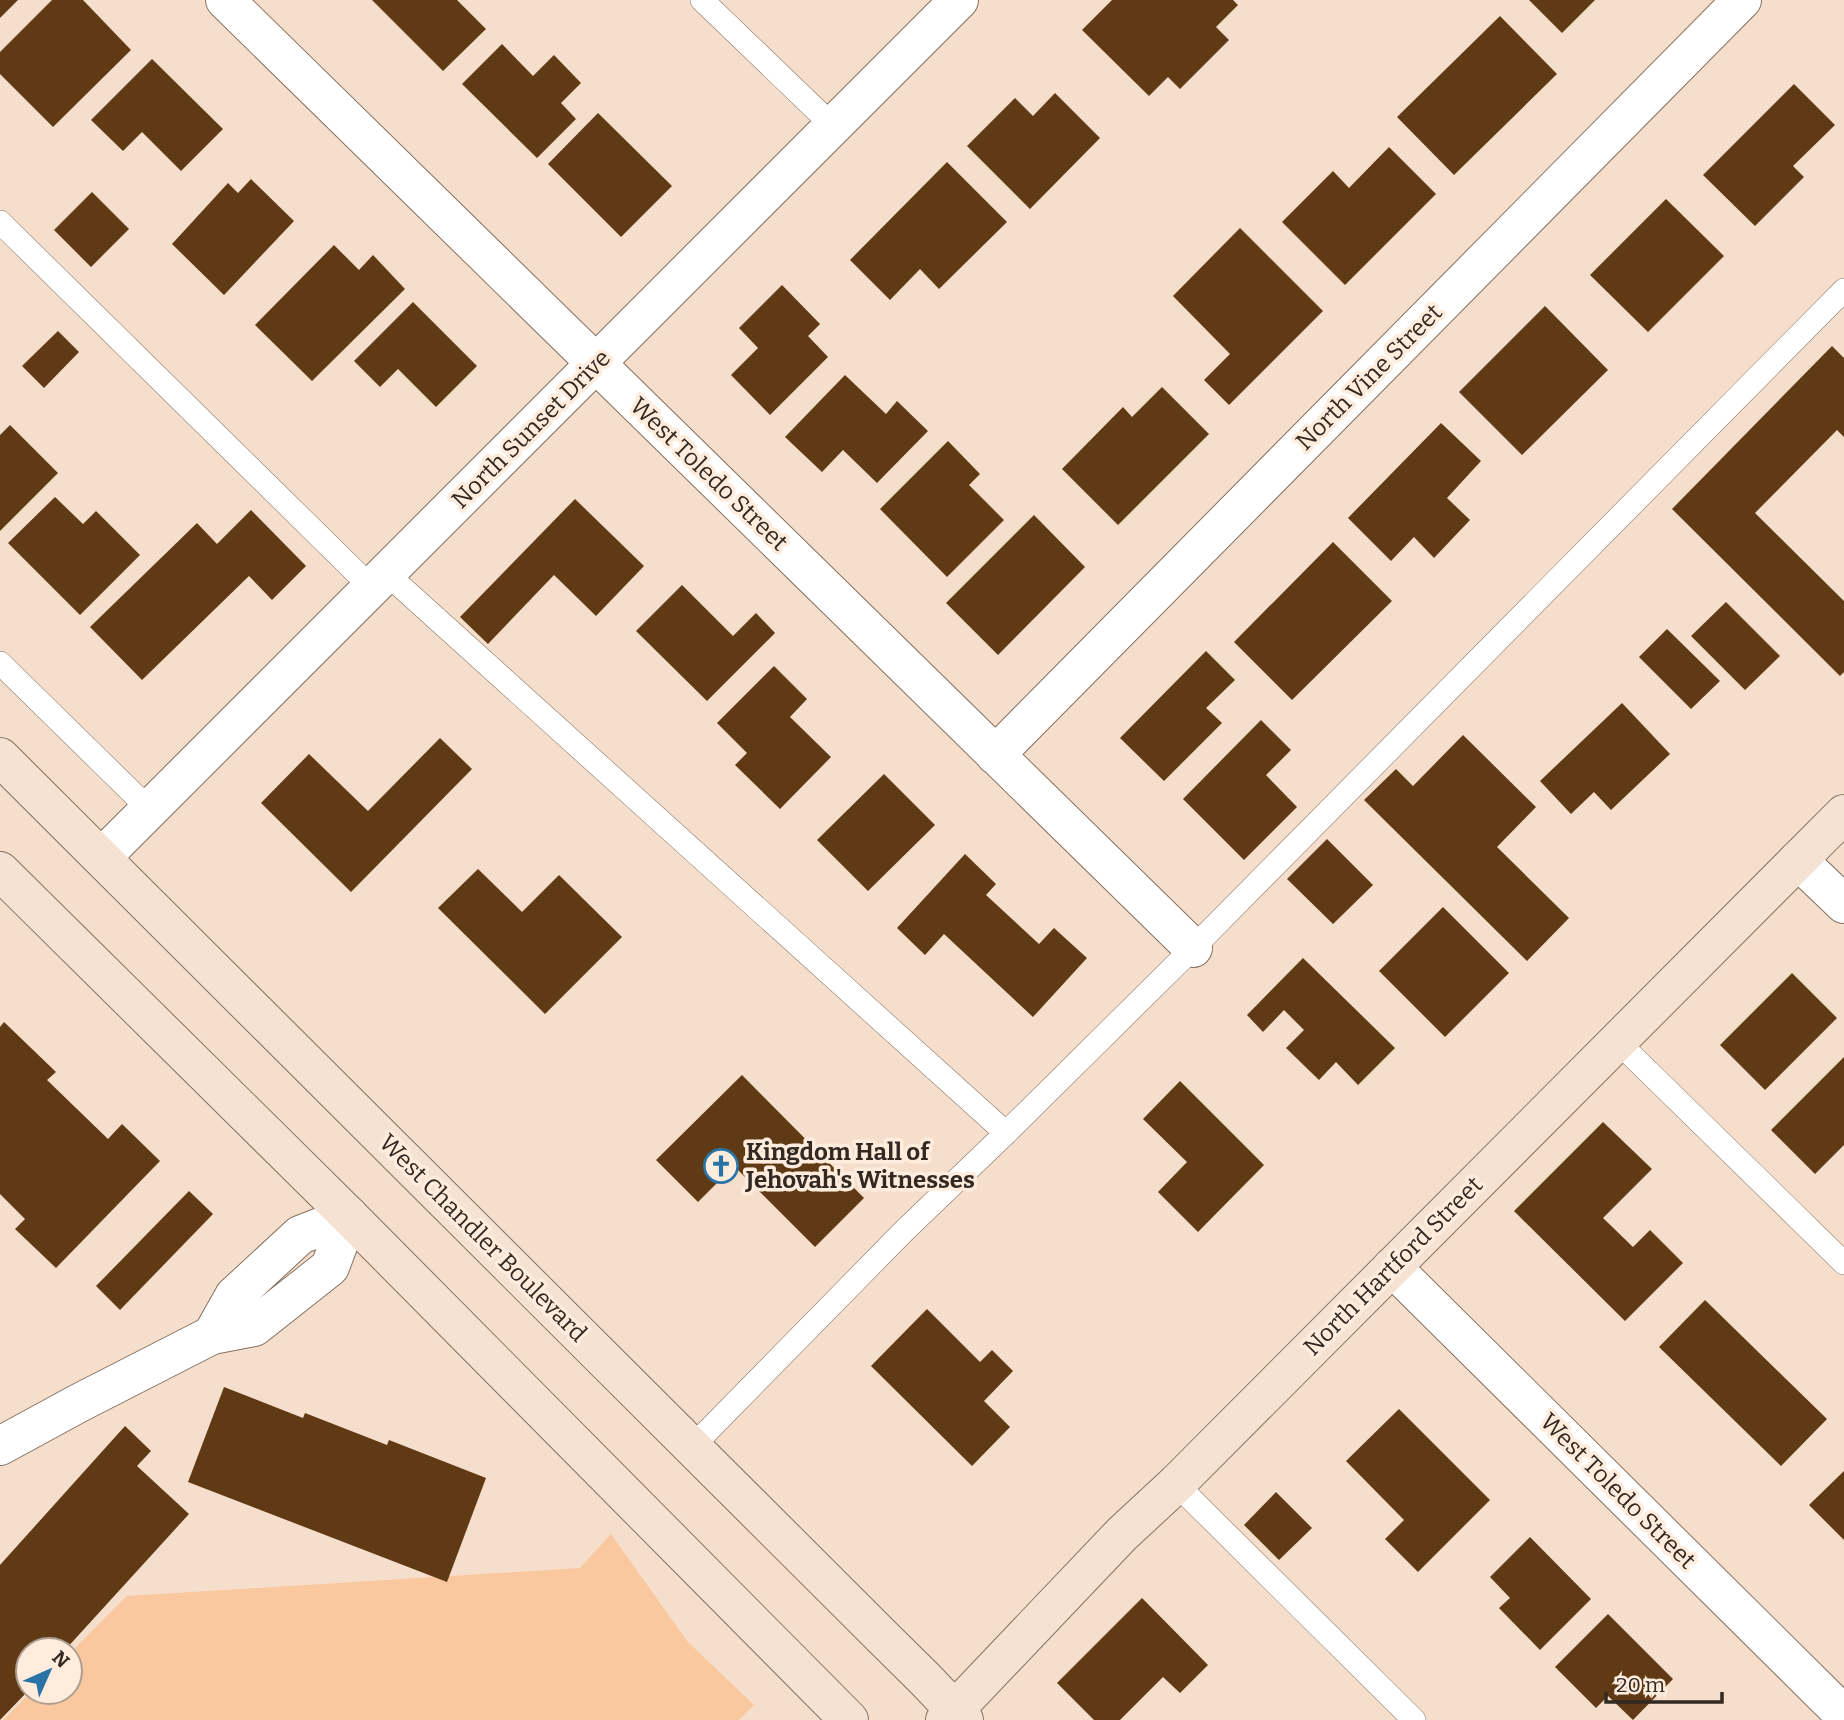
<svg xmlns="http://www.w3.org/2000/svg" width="1844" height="1720" viewBox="0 0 1844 1720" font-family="Bitter,serif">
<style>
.green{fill:#fac89e}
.building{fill:#603a14}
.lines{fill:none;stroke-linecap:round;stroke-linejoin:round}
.lane-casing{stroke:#867160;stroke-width:24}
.street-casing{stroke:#867160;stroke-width:40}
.secondary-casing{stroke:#867160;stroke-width:40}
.lane{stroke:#fff;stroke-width:23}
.street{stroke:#fff;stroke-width:38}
.secondary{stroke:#f5e2d2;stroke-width:38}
.labels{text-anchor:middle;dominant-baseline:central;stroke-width:7;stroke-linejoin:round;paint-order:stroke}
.street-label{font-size:24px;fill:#322922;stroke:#ffecdd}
.poi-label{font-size:24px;font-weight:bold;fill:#322922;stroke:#ffecdd;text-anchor:start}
</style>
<rect width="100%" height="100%" fill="#f5decb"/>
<!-- green -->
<path class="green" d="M611,1534L687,1641L754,1705L739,1720H3L31,1692H70V1653L127,1596L580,1568Z"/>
<!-- building -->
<path class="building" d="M0,0H18L0,18Z
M52,0H83L131,50L53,127L0,74V52Z
M372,0H457L486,29L443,71Z
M1112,0H1233L1238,5L1216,27L1229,40L1180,89L1168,77L1149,96L1082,30Z
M1529,0H1595L1562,33Z
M1500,16L1557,74L1454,175L1397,117Z
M502,44L533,76L554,55L581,83L561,103L576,119L537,158L462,84Z
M152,59L223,129L181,171L142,132L123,151L91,120Z
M1794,84L1835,125L1793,166L1804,177L1755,226L1703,175Z
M1055,93L1100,138L1030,209L967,146L1015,98L1033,116Z
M598,113L672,186L621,237L548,164Z
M1389,147L1436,194L1345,285L1282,222L1333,171L1349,188Z
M947,162L1007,222L939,289L920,269L890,300L850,260Z
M251,179L294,221L224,295L172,244L228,183L238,193Z
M92,192L129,229L91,267L54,230Z
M1666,199L1724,256L1648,332L1590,275Z
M1240,228L1323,311L1229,405L1204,380L1230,354L1173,296Z
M334,245L359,270L373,255L405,289L312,381L255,325Z
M782,285L820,324L808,336L828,357L770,415L731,375L758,348L739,328Z
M413,302L477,366L436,407L398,369L380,387L354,361Z
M1545,306L1608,370L1522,455L1459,392Z
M58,331L79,352L44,388L22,366Z
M1832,346L1844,358V437L1837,430L1755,513L1844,601V672L1840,676L1672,509Z
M845,375L886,414L897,401L928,431L877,483L843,450L822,472L785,437Z
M1162,387L1209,434L1118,525L1062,469L1123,407L1132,417Z
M1441,423L1481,461L1447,498L1470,520L1434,558L1414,537L1391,561L1348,518Z
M10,425L58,473L0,531V435Z
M948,441L980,474L969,485L1004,520L947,577L880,509Z
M55,497L83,524L96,511L140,555L80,615L8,543Z
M575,499L644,566L596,616L554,575L488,644L460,617Z
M251,510L306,566L272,600L249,576L142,680L90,627L197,523L217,544Z
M1034,515L1085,567L998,655L946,603Z
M1333,542L1392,601L1292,700L1234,642Z
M682,585L733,636L756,613L775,633L707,701L636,631Z
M1726,602L1780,656L1745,690L1691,636Z
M1667,629L1720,681L1691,709L1639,657Z
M1206,651L1235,680L1206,708L1222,723L1164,781L1120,738Z
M774,666L807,699L790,717L831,757L780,809L735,765L747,753L717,723Z
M1622,703L1670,754L1611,810L1594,792L1571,814L1540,781Z
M1261,720L1291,750L1266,775L1297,807L1244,860L1183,799Z
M1463,735L1536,807L1497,847L1569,918L1527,961L1364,800L1396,769L1413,786Z
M440,738L472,769L351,892L261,803L309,754L368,811Z
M884,774L935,825L868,891L817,840Z
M1327,839L1373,885L1333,924L1287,879Z
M965,854L996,884L986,895L1039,944L1054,928L1087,958L1033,1017L944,934L925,955L897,928Z
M478,869L522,912L559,875L622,937L545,1014L438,908Z
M1443,907L1509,973L1445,1037L1379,971Z
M1303,958L1395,1048L1358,1085L1336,1062L1319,1080L1286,1048L1304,1030L1284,1010L1263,1032L1247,1015Z
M1792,973L1837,1018L1765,1090L1720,1045Z
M4,1022L56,1072L47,1080L108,1139L122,1124L160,1161L56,1268L15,1229L25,1219L0,1194V1027Z
M1844,1057V1145L1815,1174L1771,1130Z
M742,1075L864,1198L815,1247L734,1166L698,1202L656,1160Z
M1180,1081L1264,1165L1198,1232L1158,1192L1187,1162L1143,1119Z
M1603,1122L1652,1169L1603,1218L1633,1247L1650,1230L1683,1263L1625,1321L1514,1211Z
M189,1191L213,1214L120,1310L96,1286Z
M1705,1300L1827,1419L1781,1466L1659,1347Z
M927,1309L980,1362L992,1350L1013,1371L984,1401L1010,1427L972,1466L871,1366Z
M224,1387L303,1418L305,1413L387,1445L389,1440L486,1478L447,1582L188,1482Z
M1399,1409L1490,1500L1418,1572L1385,1539L1404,1520L1346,1461Z
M125,1426L151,1451L137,1466L189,1514L65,1650H28V1691L0,1720V1565Z
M1844,1471V1540L1809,1505Z
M1276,1492L1312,1528L1279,1560L1244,1525Z
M1530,1537L1591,1599L1540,1650L1499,1608L1510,1598L1490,1577Z
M1142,1598L1208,1665L1180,1693L1163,1677L1120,1720H1094L1057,1683Z
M1608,1614L1673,1679L1633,1720L1608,1696L1596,1708L1555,1667Z"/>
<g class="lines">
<!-- lane casing -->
<g class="lane-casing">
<path id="lane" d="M702,0L833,126
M0,222L372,588
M386,573L1006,1133L1193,948L1844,290
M0,663L150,810
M1617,1041L1844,1263
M691,1448L904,1231L1006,1133
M1176,1484L1414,1720"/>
</g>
<!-- street casing -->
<g class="street-casing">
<path id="street" d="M225,0L1193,948
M995,755L1742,0
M102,857L959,0
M1798,860L1844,904
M1392,1267L1844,1715
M212,1335L234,1296L300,1235L349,1216
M0,1446L79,1403L212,1335L254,1327L330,1267L349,1216"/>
</g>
<!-- secondary casing -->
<g class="secondary-casing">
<path id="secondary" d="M0,757C311,1063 616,1374 926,1680L964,1720
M0,871L349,1216L849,1720
M945,1720L1122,1534L1176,1484L1844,814"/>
</g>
<!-- lane -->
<use href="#lane" class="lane"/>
<!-- street -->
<use href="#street" class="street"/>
<!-- secondary -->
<use href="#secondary" class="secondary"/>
</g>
<!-- icons -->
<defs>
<g id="church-ring" transform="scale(1.75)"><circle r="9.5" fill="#ffecdd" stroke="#2874a7" stroke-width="1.5"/><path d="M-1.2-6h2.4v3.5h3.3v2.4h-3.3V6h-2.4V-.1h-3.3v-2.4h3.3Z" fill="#2874a7"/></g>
</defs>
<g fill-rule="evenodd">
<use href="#church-ring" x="721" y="1166"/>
</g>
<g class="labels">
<!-- street labels -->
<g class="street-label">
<text transform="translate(1369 377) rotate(-45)">North Vine Street</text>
<text transform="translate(531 429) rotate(-45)">North Sunset Drive</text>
<text transform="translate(709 474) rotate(44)">West Toledo Street</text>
<text transform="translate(483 1238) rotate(45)">West Chandler Boulevard</text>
<text transform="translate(1393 1266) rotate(-45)">North Hartford Street</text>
<text transform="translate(1618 1491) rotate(45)">West Toledo Street</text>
</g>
<!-- poi labels -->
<g class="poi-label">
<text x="746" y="1152">Kingdom Hall of<tspan x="746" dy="28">Jehovah's Witnesses</tspan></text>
</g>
</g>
<!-- north arrow -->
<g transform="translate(49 1671) rotate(45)"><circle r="33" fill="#ffecdd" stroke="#ad9e92" stroke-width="2"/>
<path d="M0-5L12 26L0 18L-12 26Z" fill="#2874a7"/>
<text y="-10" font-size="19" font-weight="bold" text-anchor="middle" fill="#322922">N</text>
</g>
<!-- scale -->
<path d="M1606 1692v10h116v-10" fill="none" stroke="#322922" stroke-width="3.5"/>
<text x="1616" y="1692" font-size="21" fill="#322922" stroke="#ffecdd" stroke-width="5" paint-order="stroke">20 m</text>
</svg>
